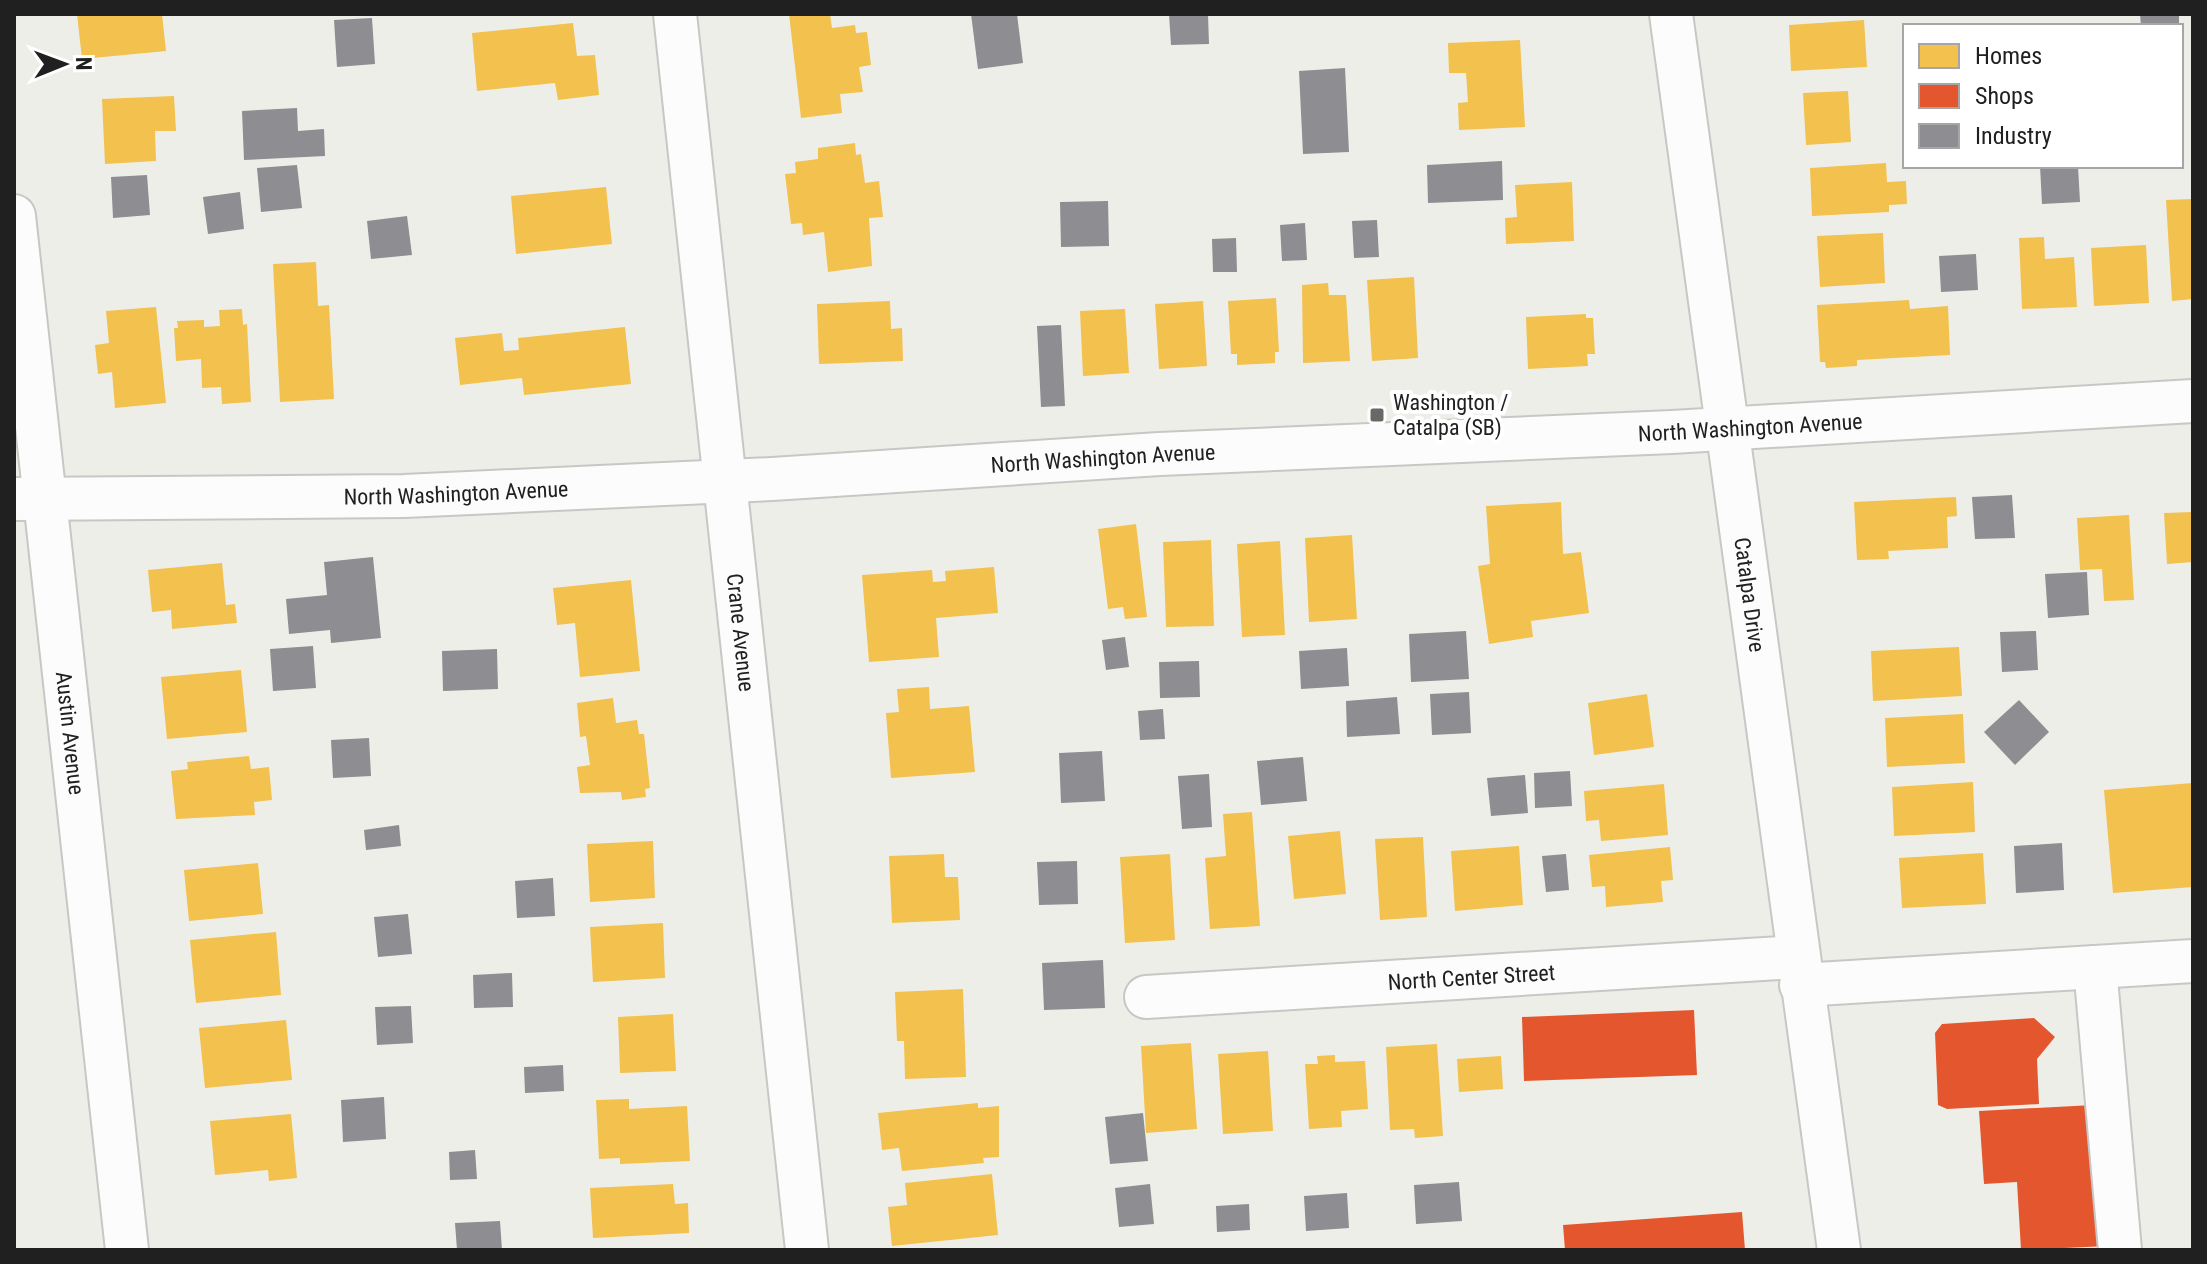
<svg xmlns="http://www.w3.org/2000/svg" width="2207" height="1264" viewBox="0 0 2207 1264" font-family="'Roboto Condensed',sans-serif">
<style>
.homes{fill:#f2c14e}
.shops{fill:#e4572e}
.industry{fill:#8d8d92}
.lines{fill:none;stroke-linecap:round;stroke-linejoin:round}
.minor-casing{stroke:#c7c7c5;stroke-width:46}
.minor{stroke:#fcfcfc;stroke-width:42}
.poi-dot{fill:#686866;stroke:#fff;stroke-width:3}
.labels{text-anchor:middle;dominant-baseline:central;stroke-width:8;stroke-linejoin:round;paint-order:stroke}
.poi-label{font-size:22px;fill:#202020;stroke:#fff;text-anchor:start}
.street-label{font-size:22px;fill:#202020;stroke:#fff}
</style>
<rect width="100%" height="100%" fill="#eeeee9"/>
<!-- homes -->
<path class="homes" d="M77,14H162L166,51L82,59Z
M789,14H830L832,28L855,25L856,33L867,32L871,65L859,67L863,92L840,94L842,113L801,118Z
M1864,20L1867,67L1791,71L1789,25Z
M573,23L577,56L595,55L599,95L558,100L555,83L477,91L472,33Z
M1520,40L1525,127L1459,130L1458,103L1468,102L1466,73H1449L1448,43Z
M1848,91L1851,142L1806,145L1803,93Z
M174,96L176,131H155L156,161L105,164L102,99Z
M855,143L856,155L861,154L865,183L879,181L883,217L869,218L872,266L828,272L824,232L803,235L802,223L791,224L785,174L796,173L795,162L818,159V148Z
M1886,163L1887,182L1906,181L1907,204L1889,205V212L1812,216L1810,168Z
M1572,182L1574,241L1506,244L1505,218L1517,217L1515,185Z
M606,187L612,244L516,254L511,196Z
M2193,199V299L2172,301L2166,200Z
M1883,233L1885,283L1820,287L1817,236Z
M2044,237L2045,259L2074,257L2077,307L2022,309L2019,238Z
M2146,245L2149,303L2094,306L2091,248Z
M316,262L318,306L329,305L334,399L280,402L273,264Z
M1414,277L1418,358L1372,361L1367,280Z
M1328,283L1329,295H1346L1350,361L1303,363L1302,285Z
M1276,298L1279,352H1275V363L1237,365V354H1231L1228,301Z
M1909,300L1910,309L1948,306L1950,355L1857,360V366L1826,368L1825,362H1820L1817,305Z
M890,301L891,329L902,328L903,361L819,364L817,304Z
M1203,301L1207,366L1159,369L1155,304Z
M156,307L166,403L115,408L112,372L98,374L95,345L109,343L106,311Z
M242,309L243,325L247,324L251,402L222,404L221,387L202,388L201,359L176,361L174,328H178L177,321L204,320V327L220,326L219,310Z
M1125,309L1129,373L1083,376L1080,311Z
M1586,314V318H1593L1595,354H1587L1588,366L1528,369L1526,317Z
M625,327L631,384L524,395L522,378L460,385L455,338L502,333L504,351L519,350L518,338Z
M1956,497L1957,516L1947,517L1948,548L1888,551L1889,559L1857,560L1854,502Z
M1561,502L1563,554L1581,552L1589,613L1531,621L1533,637L1489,644L1478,566L1490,564L1486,506Z
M2193,512V562L2167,564L2164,513Z
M2129,515L2134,600L2104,601L2102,569L2080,570L2077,518Z
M1136,524L1147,617L1125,619L1123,607L1108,609L1098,529Z
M1352,535L1357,619L1309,622L1305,538Z
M1211,540L1214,626L1166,627L1163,542Z
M1280,541L1285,635L1242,637L1237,544Z
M222,563L226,605L235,604L237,623L172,629L171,610L152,612L148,570Z
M994,567L998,613L936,618L939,657L869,662L862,575L932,570L933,582L946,581L945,571Z
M631,580L640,671L580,677L575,623L557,625L553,588Z
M1959,647L1962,696L1873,701L1871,651Z
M241,670L247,732L167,739L161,677Z
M929,687L930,709L969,706L975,772L891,778L886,713L899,712L897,689Z
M1647,694L1654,747L1594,755L1588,703Z
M613,698L616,723L637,720L639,734H644L650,788L645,789L646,797L622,800L621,792L580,793L577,767L590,765L586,736L580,737L577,703Z
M1963,714L1965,763L1887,767L1885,718Z
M249,756L251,769L269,767L272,800L254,802L255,815L176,819L171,771L188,769L187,762Z
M1973,782L1975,832L1894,836L1892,787Z
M2193,783V887L2113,893L2104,790Z
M1664,784L1668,835L1601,841L1599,820L1586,821L1584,791Z
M1252,812L1260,926L1210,929L1205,858L1226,856L1223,814Z
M1340,831L1346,894L1294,899L1288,836Z
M1423,837L1427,917L1380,920L1375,839Z
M653,841L655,898L590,902L587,844Z
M1519,846L1523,905L1455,911L1451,851Z
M1670,847L1673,880L1661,881L1663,902L1606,907L1605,886L1592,887L1589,855Z
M1983,853L1986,904L1902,908L1899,858Z
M944,854L945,877H958L960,920L892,923L889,856Z
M1170,854L1175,940L1125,943L1120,857Z
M258,863L263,914L189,921L184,870Z
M663,923L665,978L593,982L590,927Z
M276,932L281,995L196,1003L190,940Z
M963,989L966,1077L905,1079L904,1041H897L895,992Z
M673,1014L676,1071L620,1073L618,1017Z
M286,1020L292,1080L205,1088L199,1028Z
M1191,1043L1197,1129L1146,1133L1141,1046Z
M1437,1044L1443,1136L1415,1138L1414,1129L1390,1130L1386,1047Z
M1268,1051L1273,1131L1223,1134L1218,1054Z
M1335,1055V1062L1365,1061L1368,1109L1341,1111L1342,1127L1309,1129L1305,1064H1318L1317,1056Z
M1501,1056L1503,1089L1459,1092L1457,1059Z
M629,1099V1109L687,1106L690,1161L620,1164V1158L599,1159L596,1100Z
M978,1103V1108L999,1106V1157L983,1158L984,1163L902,1171L899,1148L882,1150L878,1113Z
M291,1114L297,1178L269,1181L268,1170L215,1175L210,1121Z
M992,1174L998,1235L892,1246L888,1207L907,1205L905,1183Z
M673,1184L675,1204L688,1203L689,1233L593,1238L590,1188Z"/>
<!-- shops -->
<path class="shops" d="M1694,1010L1697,1075L1524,1081L1522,1017Z
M2034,1018L2055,1037L2037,1059L2039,1104L1947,1109L1938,1105L1935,1033L1942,1024Z
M2093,1105L2108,1246L2021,1250L2017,1182L1984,1184L1979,1111Z
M1742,1212L1745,1250H1565L1563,1225Z"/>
<!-- industry -->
<path class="industry" d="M971,14H1017L1023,63L978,69Z
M1169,14H1208L1209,44L1171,45Z
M2140,14H2179V26H2141Z
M372,18L375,64L337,67L334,20Z
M1345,68L1349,152L1303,154L1299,71Z
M297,108L298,131L324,129L325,156L244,160L242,111Z
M1502,161L1503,200L1428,203L1427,165Z
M297,165L302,208L261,212L257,168Z
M2040,166H2078L2080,202L2042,204Z
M147,175L150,215L113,218L111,177Z
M240,192L244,229L208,234L203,197Z
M1108,201L1109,246L1061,247L1060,202Z
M407,216L412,255L371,259L367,221Z
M1377,220L1379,257L1354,258L1352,221Z
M1305,223L1307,260L1282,261L1280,225Z
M1236,238L1237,272H1213L1212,239Z
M1976,254L1978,290L1941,292L1939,256Z
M1061,325L1065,406L1041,407L1037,326Z
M2012,495L2015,538L1975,539L1972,497Z
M373,557L381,638L331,643L330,630L289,634L286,599L327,595L324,562Z
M2087,572L2089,615L2048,618L2045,574Z
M1466,631L1469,679L1411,682L1409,634Z
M2036,631L2038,670L2002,672L2000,632Z
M1125,637L1129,667L1106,670L1102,640Z
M313,646L316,688L273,691L270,649Z
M1347,648L1349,686L1301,689L1299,651Z
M497,649L498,689L443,691L442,651Z
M1199,661L1200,697L1160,698L1159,662Z
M1469,692L1471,733L1432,735L1430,694Z
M1397,697L1400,734L1347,737L1346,701Z
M2019,700L2049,732L2015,765L1984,732Z
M1163,709L1165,739L1140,740L1138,711Z
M369,738L371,776L333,778L331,740Z
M1102,751L1105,801L1061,803L1059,753Z
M1303,757L1307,801L1261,805L1257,761Z
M1570,771L1572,806L1535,808L1534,773Z
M1209,774L1212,827L1182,829L1178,776Z
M1525,775L1528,813L1491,816L1487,778Z
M399,825L401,846L366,850L364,830Z
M2062,843L2064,890L2016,893L2014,846Z
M1566,854L1569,890L1546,892L1542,856Z
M1077,861L1078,904L1039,905L1037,862Z
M553,878L555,916L517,918L515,881Z
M408,914L412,954L378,957L374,917Z
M1103,960L1105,1008L1044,1010L1042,963Z
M512,973L513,1007L474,1008L473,975Z
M411,1006L413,1043L377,1045L375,1007Z
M563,1065L564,1091L525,1093L524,1067Z
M384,1097L386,1139L343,1142L341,1100Z
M1143,1113L1148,1161L1110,1164L1105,1117Z
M475,1150L477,1179L450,1180L449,1152Z
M1459,1182L1462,1221L1416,1224L1414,1185Z
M1150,1184L1154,1224L1119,1227L1115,1188Z
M1347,1193L1349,1228L1306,1231L1304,1196Z
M1249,1204L1250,1230L1217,1232L1216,1206Z
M500,1221L502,1250H457L455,1223Z"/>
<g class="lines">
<!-- minor casing -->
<g class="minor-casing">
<g id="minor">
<path id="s1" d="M675,14L807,1250"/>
<path id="s2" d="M1671,14L1839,1250"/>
<path id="s3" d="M14,216L127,1250"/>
<path id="s4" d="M14,499L404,496L772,479L1159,454L1672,432L2193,401"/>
<path d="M2095,967L2120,1250"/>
<path d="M1801,985L2193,961"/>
<path id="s5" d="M1146,997L1797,957"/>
</g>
</g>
<!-- minor -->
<use href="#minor" class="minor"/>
</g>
<!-- markers -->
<rect class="poi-dot" x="1369" y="407" width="16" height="16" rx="4"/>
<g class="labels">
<!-- poi labels -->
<g class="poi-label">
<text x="1393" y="402">Washington /<tspan x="1393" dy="25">Catalpa (SB)</tspan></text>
</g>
<!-- street labels -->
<g class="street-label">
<text stroke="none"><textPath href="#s4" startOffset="1738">North Washington Avenue</textPath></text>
<text stroke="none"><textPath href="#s4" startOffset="1090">North Washington Avenue</textPath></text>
<text stroke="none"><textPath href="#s4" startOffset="442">North Washington Avenue</textPath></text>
<text stroke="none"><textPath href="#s2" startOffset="586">Catalpa Drive</textPath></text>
<text stroke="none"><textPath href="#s1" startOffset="622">Crane Avenue</textPath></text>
<text stroke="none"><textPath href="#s3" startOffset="520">Austin Avenue</textPath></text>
<text stroke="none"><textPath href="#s5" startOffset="326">North Center Street</textPath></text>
</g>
</g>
<!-- border -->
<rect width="2207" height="1264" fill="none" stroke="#202020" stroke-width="32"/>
<!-- legend -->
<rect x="1903" y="24" width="280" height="144" fill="#ffffff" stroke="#a6a6a6" stroke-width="2"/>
<rect x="1919" y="44" width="40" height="24" fill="#f2c14e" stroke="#a6a6a6" stroke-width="2"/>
<text x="1975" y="64" font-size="24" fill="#202020">Homes</text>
<rect x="1919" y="84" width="40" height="24" fill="#e4572e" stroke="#a6a6a6" stroke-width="2"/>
<text x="1975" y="104" font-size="24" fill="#202020">Shops</text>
<rect x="1919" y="124" width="40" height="24" fill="#8d8d92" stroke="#a6a6a6" stroke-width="2"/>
<text x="1975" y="144" font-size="24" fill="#202020">Industry</text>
<!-- north arrow -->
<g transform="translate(64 64) rotate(89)" stroke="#ffffff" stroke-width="6" paint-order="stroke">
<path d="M0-6L14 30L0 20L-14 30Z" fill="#202020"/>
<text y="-12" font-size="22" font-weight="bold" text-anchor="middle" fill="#202020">N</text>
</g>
</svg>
